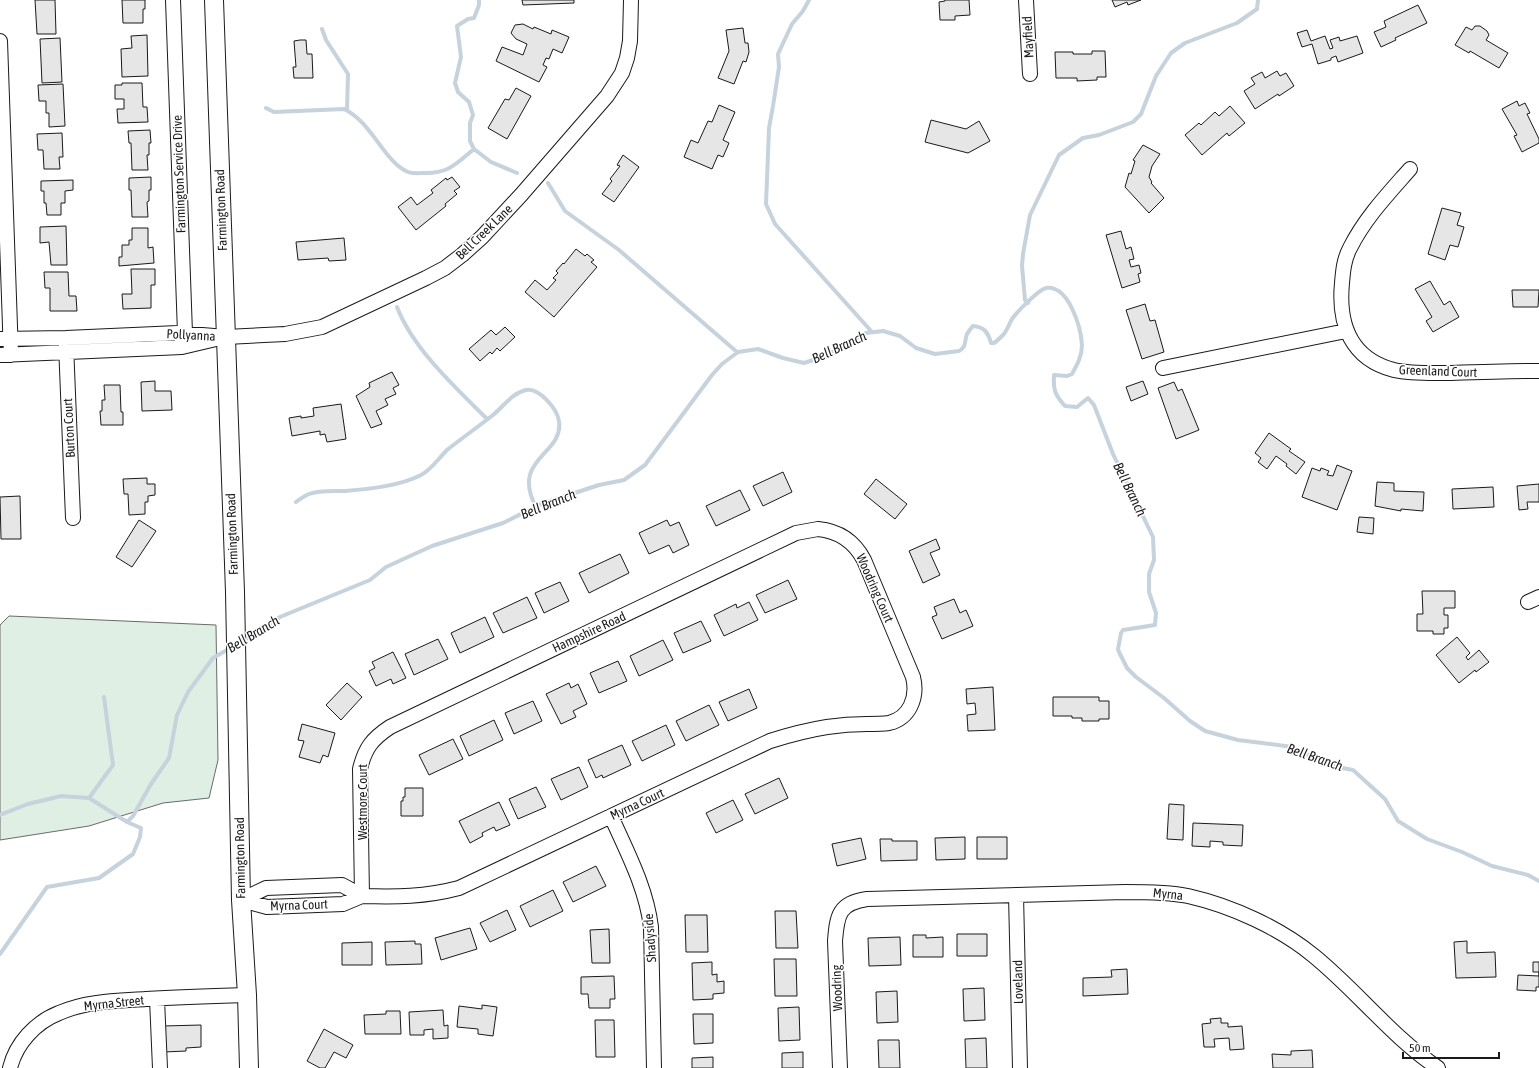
<svg xmlns="http://www.w3.org/2000/svg" width="1539" height="1068" viewBox="0 0 1539 1068" font-family="'Asap Condensed',sans-serif">
<style>
.green{fill:#e0efe3;stroke:#6a6a6a}
.lines{fill:none;stroke-linecap:round;stroke-linejoin:round}
.stream{stroke:#c6d2dc;stroke-width:4}
.building{fill:#e6e6e6;stroke:#1a1a1a}
.minor-casing{stroke:#1a1a1a;stroke-width:16}
.major-casing{stroke:#1a1a1a;stroke-width:20}
.minor{stroke:#fff;stroke-width:14}
.major{stroke:#fff;stroke-width:18}
.labels{text-anchor:middle;dominant-baseline:central;stroke-width:3;stroke-linejoin:round;paint-order:stroke}
.street-label{font-size:13px;fill:#1a1a1a;stroke:#fff}
.water-label{font-size:14px;font-style:italic;fill:#1a1a1a;stroke:#fff}
</style>
<rect width="100%" height="100%" fill="#fff"/>
<!-- green -->
<path class="green" d="M9,616L216,625L218,760L209,798L163,803L89,826L0,840V625Z"/>
<g class="lines">
<!-- stream -->
<path class="stream" d="M479,0V5L474,18L468,19L457,26L461,57L455,83L458,92L469,102L473,115L470,123V141L474,149L491,162L517,173
M809,0L803,11L792,24L778,54L779,67L773,106L769,128L766,204L775,224L872,332
M322,29L326,40L348,74L347,110
M266,108L274,112L344,109C372,122 384,162 408,172C413,174 418,173 423,173C448,174 456,164 474,149
M548,183L565,211L619,250L737,352
M1028,303L1025,300L1022,266L1023,254L1030,215L1059,155L1083,138L1099,135L1133,122L1141,114L1156,76L1171,53L1185,43L1237,23L1257,9L1258,0
M397,307C413,349 456,388 487,419
M296,502C300,499 304,496 309,494C319,490 334,491 345,491C369,489 400,486 421,475C431,470 439,458 447,450C462,438 478,427 493,415C503,407 512,393 526,390C539,387 557,409 559,421C564,455 510,458 536,507
M241,642L280,617L370,580L386,567L432,546L503,523L541,504L599,485L624,480L645,465L712,375L722,364L738,352L758,349L783,358L804,363L825,356L866,333L883,331L900,336L916,348L935,354L959,351C967,347 964,341 967,334C969,331 971,328 973,326C984,327 988,332 991,343H994C997,341 1000,338 1003,335C1007,331 1009,324 1012,319C1017,312 1038,290 1046,288C1069,285 1081,328 1082,345C1082,356 1077,365 1072,374L1067,376L1054,375C1053,390 1055,395 1065,406L1077,407L1088,398L1094,405L1113,454L1153,537L1154,560L1149,574V592L1156,613L1155,625L1123,630L1121,633L1118,649L1119,652L1127,668L1136,677L1164,698L1190,721L1205,731L1238,740L1293,747L1327,765L1353,770L1385,799L1398,821L1427,839L1462,852L1492,866L1528,875L1539,881
M89,798L113,765L104,697
M0,815L28,804L61,796L89,798L127,822L141,828L140,837L133,854L99,878L47,887L0,954
M127,822L133,816L151,784L169,758L177,715L188,692L213,658L232,647"/>
</g>
<!-- building -->
<path class="building" d="M35,0H55L56,34H37Z
M122,0H145V9H143V23H123Z
M522,0H574V3L523,5Z
M945,0H969L970,15L955,16V20H940L939,2L945,1Z
M1112,0H1141L1128,5L1127,2L1115,7Z
M1418,5L1427,23L1395,38L1396,40L1381,47L1374,32L1386,27L1384,21Z
M523,24L533,29L534,27L551,34L552,30L569,37L562,53L553,49L549,59L546,58L543,65L547,67L539,82L496,61L502,47L523,55L527,44L516,39L511,33L515,25Z
M1475,26H1480L1487,31L1489,35L1486,40L1508,53L1499,68L1470,51L1469,53L1455,45L1466,27L1472,30Z
M743,28L745,43H748L749,52L746,62L743,61L734,84L718,78L729,51L726,30Z
M1307,30L1311,41L1325,36L1330,49L1333,48L1330,40L1339,37L1340,41L1357,36L1363,53L1338,62L1336,56L1331,58V60L1318,64L1312,44L1302,47L1297,33Z
M147,35L148,76L122,77L121,49L132,48L131,36Z
M60,38L62,82L42,83L40,39Z
M300,40H306L307,54H312L313,78H294L293,67H296L294,41Z
M1092,51H1105L1106,77H1097V80L1077,81V78H1056L1055,52H1073V54H1092Z
M1277,71L1280,76L1286,73L1294,86L1279,96L1278,94L1255,109L1244,91L1255,84L1251,78L1262,72L1265,78Z
M122,83H142L143,107H147L148,122L118,123L117,109H124V99H115V85H122Z
M63,84L65,126L49,127V113H46V101H39L38,85Z
M516,88L531,96L507,139L488,128L505,99L509,100Z
M1517,101L1519,106L1525,103L1530,113L1527,114L1539,139V143L1522,152L1514,136L1517,135L1502,109Z
M719,105L735,112L723,140L729,143L723,157L718,155L712,169L684,157L691,140L698,143L708,121L712,122Z
M1230,106L1245,123L1229,136L1227,133L1202,155L1185,135L1199,123L1201,125L1215,112L1219,116Z
M931,120L966,129L979,121L990,141L968,153L925,142Z
M150,130L151,143H149V155H147L148,170H132L131,143H129L128,131Z
M62,133L63,157H59L60,169H44L43,150H38L37,134Z
M1143,145L1160,154L1152,166L1149,177L1152,182L1151,183L1164,198L1149,213L1125,187L1129,173L1131,174L1135,161L1133,160Z
M623,155L639,167L614,202L602,194L612,181L610,179L620,166L617,165Z
M151,177V190H149V201L147,202L148,217H132L131,190H129V178Z
M452,177L460,187L454,191L457,194L445,204L446,206L416,230L398,207L411,197L417,205L433,193L431,190L446,178L447,180Z
M73,180V190L65,191V203H61V215H47L46,203H44V191H41V181Z
M1442,208L1461,213L1457,225L1464,227L1458,247L1450,245L1445,260L1428,254Z
M66,226L67,265H51L49,242L40,243V227Z
M132,228H148V248L153,247L154,263L119,266V257H122V245H129V240H132Z
M1121,231L1126,249L1131,247L1134,259L1129,260L1131,267L1139,265L1141,273L1138,274L1140,282L1122,288L1106,235Z
M344,238L346,260L329,261L328,258L298,260L296,242Z
M576,249L585,256L587,254L594,260L591,262L597,267L554,317L525,292L535,280L547,290L556,280L553,278L558,273L556,271L563,263L564,264Z
M131,269H155V285H151V308L123,309L122,294H132Z
M44,272H68L69,296H76L77,311H50V288H45Z
M1430,281L1444,305L1450,301L1459,317L1433,332L1426,321L1432,317L1415,289Z
M1512,290H1539L1538,307H1513Z
M1145,304L1150,321L1155,320L1164,352L1142,359L1126,310Z
M505,327L515,337L500,351L497,348L492,354L490,352L480,361L469,349L491,330L496,335Z
M392,372L399,385L393,388L396,394L385,399L388,405L376,411L382,424L371,428L356,396L370,387L369,383Z
M155,381V391H171L172,410L142,411L141,382Z
M1143,381L1148,394L1131,401L1126,387Z
M1174,382L1178,391L1182,389L1199,430L1176,439L1158,388Z
M104,385H120L121,412H123V425H101L100,411H102V400H105Z
M341,404L346,439L327,442L325,434L320,435V431L292,436L289,418L301,416V418L314,416L313,408Z
M1269,433L1291,449L1289,451L1305,462L1296,474L1286,466L1287,464L1276,456L1267,469L1258,462L1261,458L1255,453Z
M1337,465L1352,471L1337,510L1302,497L1312,468L1320,471L1321,468L1329,471L1327,475L1333,476Z
M783,472L792,492L763,506L753,486Z
M147,478V484H155V495L148,496V502H145V514L129,515L128,494H124L123,479Z
M876,479L907,504L895,519L864,494Z
M1377,482L1394,483V491L1424,492L1423,511L1401,509V511L1375,506Z
M1539,484V502H1527L1528,509L1519,510L1517,486Z
M1493,487L1494,507L1453,509L1452,489Z
M740,490L750,510L716,526L706,506Z
M20,496L21,539H1L0,497Z
M1359,517L1374,518L1373,534L1357,532Z
M139,520L156,531L132,567L116,557Z
M667,520L670,526L679,522L689,545L673,553L669,545L649,554L639,533Z
M936,539L940,549L930,553L940,575L923,583L909,551Z
M620,554L629,573L589,593L579,573Z
M788,580L797,599L765,613L756,595Z
M560,582L569,601L544,613L535,593Z
M1422,591H1455V608H1444V615H1448V628H1444V634H1433V631H1417V614H1423Z
M527,597L537,618L503,633L493,613Z
M954,599L960,613L966,610L973,626L942,639L932,617L937,615L934,607Z
M749,602L758,620L724,636L714,615L736,604L737,608Z
M485,617L494,637L460,653L451,633Z
M701,621L711,641L683,653L674,633Z
M1457,637L1470,653L1466,657L1468,660L1479,650L1489,662L1476,672L1475,670L1459,683L1436,655Z
M438,639L448,659L414,675L405,654Z
M663,640L673,660L639,676L630,656Z
M393,652L406,678L393,684L391,679L376,686L369,671L375,668L372,662Z
M618,661L627,681L599,693L590,673Z
M347,683L362,697L341,720L326,705Z
M569,683L571,688L578,684L587,704L573,711L576,717L561,724L546,694Z
M993,687L995,730L968,731L967,715L976,714L975,703L967,704L966,689Z
M749,689L757,708L728,721L719,702Z
M1053,697H1099V701H1109V719H1099V721H1082V718H1072V716H1053Z
M533,701L542,721L514,734L505,713Z
M709,705L719,725L686,741L676,721Z
M494,720L503,740L469,756L460,736Z
M302,724L335,733L328,757L323,755L320,763L299,757L304,741L298,740Z
M666,725L675,745L642,761L632,741Z
M453,739L463,759L429,775L419,755Z
M622,745L631,765L603,778L602,775L596,778L588,760Z
M579,767L588,787L561,800L551,779Z
M779,778L788,798L755,814L745,794Z
M536,787L546,807L518,819L509,799Z
M405,788H423V816H401V801H403V797H405Z
M733,800L743,820L716,833L706,813Z
M499,802L510,825L496,831L494,827L482,833L483,836L470,843L459,821Z
M1169,804L1184,805L1183,840L1167,839Z
M1193,823L1243,825L1242,846L1223,845V842L1210,841V847L1192,846Z
M965,837V859L936,860L935,838Z
M977,837H1007V859H977Z
M861,838L866,859L837,866L832,844Z
M880,839H892V841H917V860L881,861Z
M596,866L606,886L573,902L563,882Z
M553,890L563,911L530,927L520,906Z
M507,910L516,930L490,942L480,923Z
M775,911H796L798,948H776Z
M685,915H707L708,952H686Z
M470,928L477,949L441,960L435,938Z
M609,929L610,963H592L590,930Z
M957,934H987V956H957Z
M913,935H926V938L943,937V957H913Z
M900,937L901,965L869,966L868,938Z
M415,941V944H421L422,964L386,965L385,942Z
M1467,941V953L1495,952L1496,977L1456,978L1454,942Z
M372,942V965H342V943Z
M774,959H796L797,996H775Z
M712,962V975L717,974V982L724,981V993L713,994V999L693,1000L692,963Z
M1533,962H1539V987H1536V991L1517,990L1518,975L1539,976V972H1533Z
M1127,969L1128,994L1083,996V978L1112,977L1111,970Z
M614,976L615,999H610V1008H589L588,994H581V977Z
M984,988L985,1020L964,1021L963,989Z
M897,991L898,1022L877,1023L876,992Z
M482,1005L497,1007L493,1036L478,1034V1029L457,1027L459,1006L482,1009Z
M799,1007L800,1040L779,1041L778,1008Z
M443,1010L444,1026L448,1025V1038L433,1039V1029L424,1030V1035H410L409,1012Z
M386,1011H400L401,1034H365L364,1015L386,1014Z
M693,1014H713V1043L694,1044Z
M1221,1018V1023H1228V1027L1242,1026L1244,1049L1230,1050L1229,1038L1214,1039L1215,1047H1204L1202,1024L1211,1023L1210,1019Z
M595,1020H614L615,1057H596Z
M201,1025V1047L186,1048V1051L164,1052L163,1026Z
M324,1029L353,1045L346,1058L334,1052L325,1068H320L307,1061Z
M986,1038L987,1068H966L965,1039Z
M878,1040H899L900,1068H879Z
M1312,1050L1313,1068H1273L1272,1054L1291,1055V1051Z
M803,1052V1068H782V1053Z
M713,1057V1068H692V1058Z"/>
<g class="lines">
<!-- minor casing -->
<g class="minor-casing">
<path id="minor" d="M173,0L185,333L182,339V347
M1026,0L1030,74
M0,41L11,355
M1410,169C1388,194 1365,218 1350,248C1344,259 1343,271 1342,283C1338,324 1351,359 1394,370C1412,374 1432,373 1451,373C1480,372 1510,371 1539,371
M0,339L66,338L178,333L226,337L285,334L322,327L426,278L445,268L462,255L482,237L521,195L607,96L622,73L627,58L630,41L631,0
M66,344L73,518
M0,355L182,347L216,339
M1163,368L1346,331
M818,529C839,531 854,541 864,560L913,677C918,697 910,718 889,723C882,724 874,724 867,724C854,724 840,725 827,727C808,730 789,735 770,741L459,888C425,897 396,897 362,896L360,769C365,748 372,739 390,727L796,533Z
M1528,602L1539,597
M611,816C627,852 646,887 651,927L654,1068
M342,885L362,896L343,904L267,907L241,900L266,888Z
M1016,895L1020,1068
M157,999L160,1068
M10,1068C16,1043 36,1022 59,1013C86,1001 117,1001 146,999C180,997 213,996 247,995
M840,1068L835,941C837,915 839,903 867,899L1125,892C1146,892 1168,892 1188,896C1232,906 1280,928 1314,956C1357,991 1392,1037 1438,1068"/>
</g>
<!-- major casing -->
<g class="major-casing">
<path id="major" d="M214,0L235,592L241,900L247,995L249,1068"/>
</g>
<!-- minor -->
<use href="#minor" class="minor"/>
<!-- major -->
<use href="#major" class="major"/>
</g>
<g class="labels">
<!-- street labels -->
<g class="street-label">
<text transform="translate(1028 37) rotate(-93)">Mayfield</text>
<text transform="translate(179 174) rotate(-92)">Farmington Service Drive</text>
<text transform="translate(221 210) rotate(-92)">Farmington Road</text>
<text transform="translate(484 232) rotate(-44)">Bell Creek Lane</text>
<text transform="translate(191 335) rotate(3)">Pollyanna</text>
<text transform="translate(1438 371) rotate(2)">Greenland Court</text>
<text transform="translate(69 428) rotate(-93)">Burton Court</text>
<text transform="translate(232 534) rotate(-92)">Farmington Road</text>
<text transform="translate(875 588) rotate(66)">Woodring Court</text>
<text transform="translate(589 632) rotate(-25)">Hampshire Road</text>
<text transform="translate(362 802) rotate(-90)">Westmore Court</text>
<text transform="translate(637 804) rotate(-25)">Myrna Court</text>
<text transform="translate(240 858) rotate(-91)">Farmington Road</text>
<text transform="translate(1168 894) rotate(6)">Myrna</text>
<text transform="translate(299 905) rotate(-2)">Myrna Court</text>
<text transform="translate(650 938) rotate(-94)">Shadyside</text>
<text transform="translate(1018 982) rotate(-91)">Loveland</text>
<text transform="translate(837 988) rotate(-92)">Woodring</text>
<text transform="translate(114 1003) rotate(-6)">Myrna Street</text>
</g>
<!-- water labels -->
<g class="water-label">
<text transform="translate(839 347) rotate(-25)">Bell Branch</text>
<text transform="translate(1130 489) rotate(64)">Bell Branch</text>
<text transform="translate(548 504) rotate(-22)">Bell Branch</text>
<text transform="translate(253 634) rotate(-31)">Bell Branch</text>
<text transform="translate(1315 757) rotate(19)">Bell Branch</text>
</g>
</g>
<!-- scale -->
<path d="M1403 1052v6h96v-6" fill="none" stroke="#1a1a1a" stroke-width="2"/>
<text x="1409" y="1052" font-size="12" fill="#1a1a1a" stroke="#ffffff" stroke-width="3" paint-order="stroke">50 m</text>
</svg>
